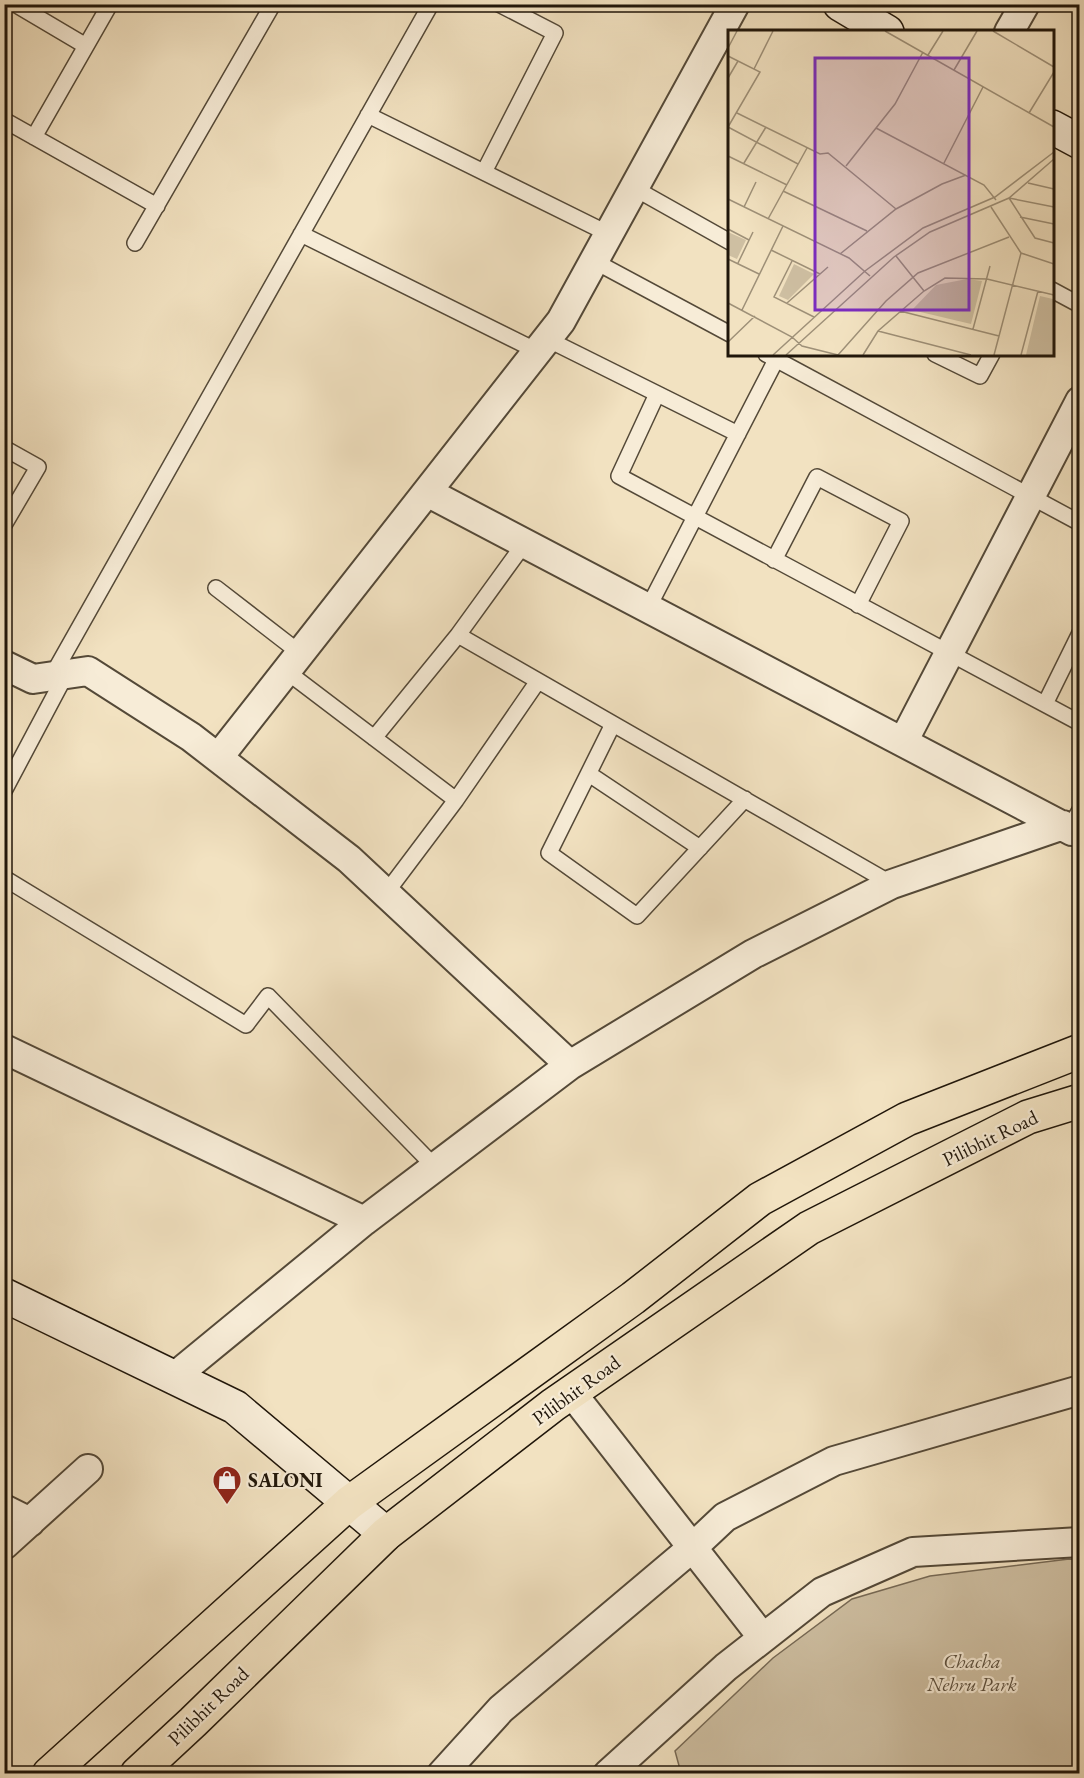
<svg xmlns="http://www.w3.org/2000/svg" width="1084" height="1778" viewBox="0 0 1084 1778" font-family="'EB Garamond',serif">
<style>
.green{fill:#cebfa2;stroke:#776a56;stroke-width:1.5}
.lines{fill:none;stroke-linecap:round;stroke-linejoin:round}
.lane-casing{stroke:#544938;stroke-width:18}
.street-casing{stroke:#544938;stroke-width:32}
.secondary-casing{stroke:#20160a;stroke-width:36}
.highway-casing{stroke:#20160a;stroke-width:36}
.lane{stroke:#f7ecd7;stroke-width:15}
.street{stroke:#f7ecd7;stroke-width:28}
.secondary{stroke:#f7ecd7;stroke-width:33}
.highway{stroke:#f2e2c1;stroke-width:33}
.labels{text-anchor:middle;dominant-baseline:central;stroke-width:4.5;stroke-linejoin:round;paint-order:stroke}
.street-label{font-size:20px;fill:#20160a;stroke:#f7ecd7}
.poi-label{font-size:20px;font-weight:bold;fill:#20160a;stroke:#f7ecd7;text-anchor:start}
.park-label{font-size:20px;font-style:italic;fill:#5d513f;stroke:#f7ecd7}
.inset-road{fill:none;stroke:#9e9078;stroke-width:1.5}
.view{fill:#7b2cbf;fill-opacity:0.15;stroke:#7b2cbf;stroke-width:3}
.inset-edge{fill:none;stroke:#20160a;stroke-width:3}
</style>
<rect width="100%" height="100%" fill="#f2e2c1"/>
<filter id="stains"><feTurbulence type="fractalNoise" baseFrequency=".00333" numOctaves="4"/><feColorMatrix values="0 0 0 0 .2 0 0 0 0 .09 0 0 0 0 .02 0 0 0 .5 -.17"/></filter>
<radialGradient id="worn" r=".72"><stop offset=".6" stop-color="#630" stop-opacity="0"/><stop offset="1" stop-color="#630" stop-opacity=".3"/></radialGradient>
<!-- green -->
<path class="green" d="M1069,1559L1079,1560V1773H681L675,1751L773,1658L852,1599L930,1576Z"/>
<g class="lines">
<!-- lane casing -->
<g class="lane-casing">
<path id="lane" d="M15,4L86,46
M368,115L609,234
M4,120L157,206
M34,137L110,4
M484,172L555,33L499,4
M634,188L730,242
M301,234L537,351
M135,243L273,4
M594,261L730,334
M1052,290L1080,305
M547,339L738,434
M766,354L1080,523
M935,354L980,376L992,354
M657,394L619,476L1080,723
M4,448L38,467L4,525
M774,560L817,477L901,521L858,605
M216,588L300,653
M648,608L779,354
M458,635L892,884
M286,671L456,800
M52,676L431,4
M1045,704L1080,633
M613,724L549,853L637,916L745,799
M374,738L458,635L524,544
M589,774L700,848
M4,791L66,674
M1069,829L1080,810
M4,878L246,1025L268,996L435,1167
M386,893L456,800L538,681"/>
</g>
<!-- street casing -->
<g class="street-casing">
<path id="street" d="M1009,32L1025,4
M427,492L1072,831
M4,665L33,679L88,671L191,737L349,859L570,1065
M903,742L1080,401
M218,758L561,321L735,4
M4,1049L364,1221
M174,1377L364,1221L570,1065L753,954L892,884L1063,825
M571,1392L763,1638
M4,1509L30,1522
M4,1545L88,1469
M442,1774L501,1709L692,1548L725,1517L834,1461L1080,1390
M608,1774L726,1667L822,1592L913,1552L1080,1542"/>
</g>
<!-- secondary casing -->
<g class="secondary-casing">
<path id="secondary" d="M840,4L887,32
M1052,127L1080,142
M4,1295L235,1407L386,1534"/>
</g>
<!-- highway casing -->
<g class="highway-casing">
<path id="highway" d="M49,1774L349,1503L633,1298L760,1199L907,1119L1080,1051
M137,1774L193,1722L386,1534L553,1405L809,1228L1028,1117L1080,1101"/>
</g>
<!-- lane -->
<use href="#lane" class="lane"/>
<!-- street -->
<use href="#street" class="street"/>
<!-- secondary -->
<use href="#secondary" class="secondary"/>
<!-- highway -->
<use href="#highway" class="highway"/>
</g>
<!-- icons -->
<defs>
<g id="shop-pin" transform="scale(1.5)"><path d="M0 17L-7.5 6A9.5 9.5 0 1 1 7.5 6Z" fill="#8f2418" stroke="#f7ecd7"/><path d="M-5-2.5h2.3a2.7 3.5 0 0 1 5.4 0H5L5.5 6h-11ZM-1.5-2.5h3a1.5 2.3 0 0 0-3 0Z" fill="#fff"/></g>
</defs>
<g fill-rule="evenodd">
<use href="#shop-pin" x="227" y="1480"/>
</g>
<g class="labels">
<!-- street labels -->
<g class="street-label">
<text transform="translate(990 1138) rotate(-26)">Pilibhit Road</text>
<text transform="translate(576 1390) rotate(-36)">Pilibhit Road</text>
<text transform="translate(208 1706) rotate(-44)">Pilibhit Road</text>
</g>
<!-- poi labels -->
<g class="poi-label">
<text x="248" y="1480">SALONI</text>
</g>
<!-- park labels -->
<g class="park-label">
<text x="972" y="1661">Chacha<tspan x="972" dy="23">Nehru Park</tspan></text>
</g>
</g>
<!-- overview -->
<g transform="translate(728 30)">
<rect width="326" height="326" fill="#f2e2c1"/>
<path d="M0,202L18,210L9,229L0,225ZM66,234L86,244L60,270L51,266ZM239,249L254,251L243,294L184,280L208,255ZM312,266L325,269V325H298Z" fill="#cebfa2"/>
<path class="inset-road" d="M157,1L326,97M265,1L326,37M0,18L9,1M200,25L215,1M0,26L32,42L0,97M26,39L45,1M226,40L249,1M0,48L10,31M9,83L92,124L100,123L168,179M301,83L326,42M0,97L70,134M148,98L256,155L268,170M0,126L59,155M16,133L38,97M216,133L255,57M118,136L167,74L195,22M300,153L326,159M55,161L139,201M281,168L307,208L326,213M281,168L326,177M0,169L121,228L142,246M16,177L28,152M263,177L293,223L326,234M292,187L326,194M40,189L79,118M0,199L21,210M43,220L92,244M112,224L168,179L214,154L238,145M168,226L196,261M0,229L31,244M64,231L46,267L86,287M10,233L25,202M0,273L64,307L74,316L110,325M59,273L100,237M14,280L55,196M172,281L271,306M245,299L262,236M150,301L243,325M0,312L27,286M45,325L137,241L195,198L267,167L326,122M58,325L166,227L202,202L281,168L326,129M110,325L158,271L190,243L281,207M135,325L150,301L196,261L217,248L259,249L326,265M266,325L293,223M293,325L310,261"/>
<path class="view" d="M87,28H241V280H87Z"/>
<rect width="326" height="326" class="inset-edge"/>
</g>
<!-- margin -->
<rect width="1084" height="1778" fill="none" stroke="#f2e2c1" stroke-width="24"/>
<rect x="6" y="6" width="1072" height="1766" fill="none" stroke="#20160a" stroke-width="3"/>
<rect x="12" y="12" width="1060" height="1754" fill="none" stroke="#20160a" stroke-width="1.5"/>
<rect width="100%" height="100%" filter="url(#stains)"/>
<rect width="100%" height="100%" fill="url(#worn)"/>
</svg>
